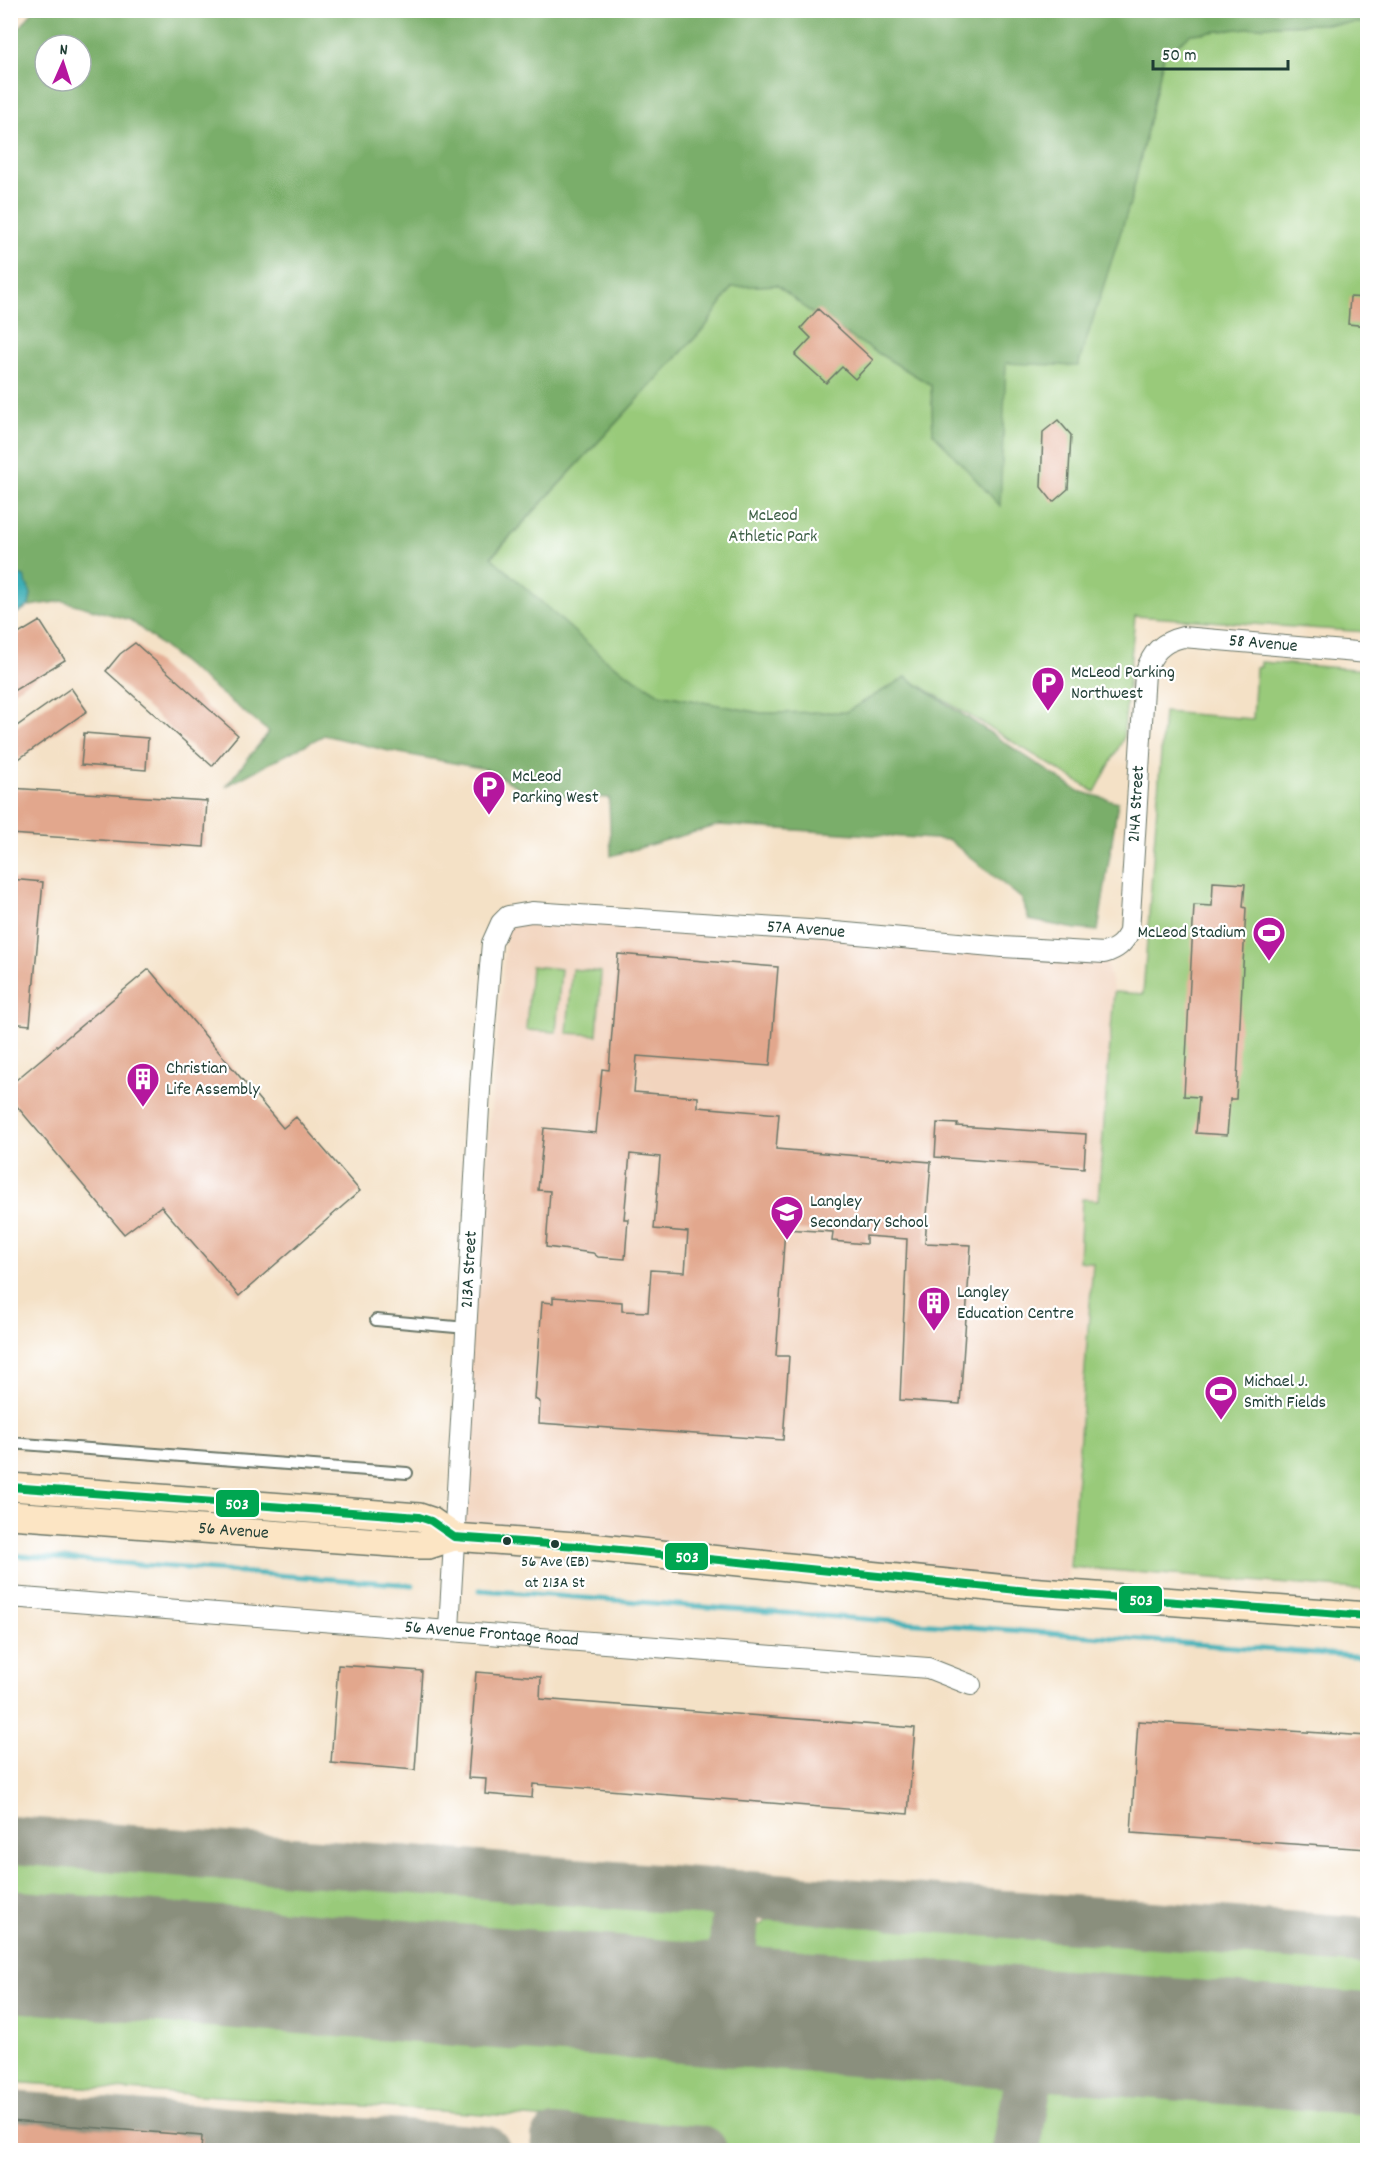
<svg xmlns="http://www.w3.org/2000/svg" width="1378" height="2161" viewBox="0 0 1378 2161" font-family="Dekko,sans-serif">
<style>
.built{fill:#f2d4be}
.green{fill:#99ca7a;stroke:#5c8457;stroke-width:1.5}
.forest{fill:#7aae6a;stroke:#4c764f;stroke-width:1.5;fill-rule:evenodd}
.water{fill:#3eafb6;stroke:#2e7675;stroke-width:1.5}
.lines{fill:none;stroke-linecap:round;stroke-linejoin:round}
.stream{stroke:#3eafb6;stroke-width:5}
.taxiway{stroke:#8a8f7d;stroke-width:48}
.runway{stroke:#8a8f7d;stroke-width:122}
.building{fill:#e2a78d}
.service-casing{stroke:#6a7667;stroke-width:14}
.minor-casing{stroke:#6a7667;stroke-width:22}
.secondary-casing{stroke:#6a7667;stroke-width:30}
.service{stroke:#fff;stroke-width:10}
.minor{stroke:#fff;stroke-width:20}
.secondary{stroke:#fce5c4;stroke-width:27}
.bus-1-casing{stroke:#fff;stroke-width:12}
.bus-1{stroke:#00a651;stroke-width:8}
.bus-dot{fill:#1f3d34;stroke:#fff;stroke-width:2}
.labels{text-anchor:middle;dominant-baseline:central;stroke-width:4.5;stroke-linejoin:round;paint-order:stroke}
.bus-label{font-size:16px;fill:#1f3d34;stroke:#fff}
.park-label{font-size:18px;fill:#3e6046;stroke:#fff}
.street-label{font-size:18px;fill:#1f3d34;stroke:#fff}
.poi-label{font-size:18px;fill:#1f3d34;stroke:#fff;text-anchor:start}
.line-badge{stroke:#fff;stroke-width:2}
.badge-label{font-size:16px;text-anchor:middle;font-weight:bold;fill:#fff}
</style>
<rect width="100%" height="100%" fill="#fff"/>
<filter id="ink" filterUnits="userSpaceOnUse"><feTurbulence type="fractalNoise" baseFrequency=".0167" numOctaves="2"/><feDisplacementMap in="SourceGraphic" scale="12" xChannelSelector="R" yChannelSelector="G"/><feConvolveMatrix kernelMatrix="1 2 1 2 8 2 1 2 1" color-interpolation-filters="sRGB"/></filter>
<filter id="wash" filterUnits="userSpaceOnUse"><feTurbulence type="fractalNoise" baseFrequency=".008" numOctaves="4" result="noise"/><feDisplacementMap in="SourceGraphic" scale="24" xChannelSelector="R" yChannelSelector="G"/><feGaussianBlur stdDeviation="1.35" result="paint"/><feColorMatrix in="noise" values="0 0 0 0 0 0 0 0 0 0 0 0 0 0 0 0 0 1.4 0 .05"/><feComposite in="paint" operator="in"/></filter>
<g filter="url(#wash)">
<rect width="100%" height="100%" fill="#f4e1c6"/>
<!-- built -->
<path class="built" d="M508,916L1104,953L1114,992L1066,1594L454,1547L457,1491Z"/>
<!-- green -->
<path class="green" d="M1367,23V632L1135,616L1123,739L1095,792L906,677L846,712L761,713L659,694L607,661L491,558L706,326L732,287L777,285L813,314L931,385L933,433L1006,362L1131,200L1164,55L1191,34L1276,25Z
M1261,662L1367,670V1590L1070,1567L1093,1263L1079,1261L1082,1199L1098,1200L1114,992L1143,994L1164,712L1253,719L1256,667H1261Z
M531,966L561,969L556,1032L526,1030Z
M572,969L601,972L597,1035L567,1033Z
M10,1849L700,1901L725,1930L724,1947L703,1971L11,1918Z
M783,1908L1367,1952V2022L772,1976L751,1950L754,1930Z
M10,1982L1014,2059L1019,2065L1003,2150H568L554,2149L555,2119L11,2082Z
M1053,2060L1367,2085V2150H1026L1042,2066Z"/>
<!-- forest -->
<path class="forest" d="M34,10L1367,11V23L1276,25L1191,34L1164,55L1131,200L1078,366L1006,363L1000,506L933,433L931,385L813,314L777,285L732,287L706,326L491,557L607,661L659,694L761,713L846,712L906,677L1078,791L1118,802L1098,931L1076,929L1029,920L1022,899L949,840L719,825L611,856L609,798L531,794L486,769L389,751L324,735L226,786L269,732L130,620L63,601L29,606L31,594L24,577L11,572L10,40ZM45,45H81V81H45Z"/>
<!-- water -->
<path class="water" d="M11,572L24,577L31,594L29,606L11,617Z"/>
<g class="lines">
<!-- stream -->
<path class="stream" d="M10,1555L413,1585
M480,1590L1368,1657"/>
<!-- taxiway -->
<path class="taxiway" d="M10,1840L1368,1941
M728,2005L737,1894
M10,2115L486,2150
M555,2139L703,2150
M1016,2150L1038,2029"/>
<!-- runway -->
<path class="runway" d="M10,1951L1368,2054"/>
</g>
<g id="blocks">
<!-- building -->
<path class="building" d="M1350,297L1368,298V326L1348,324Z
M818,309L873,360L855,379L842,367L826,383L795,355L811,338L801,328Z
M1058,420L1071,435L1068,489L1053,502L1041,487L1043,432Z
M40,621L65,660L10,693V639Z
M135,643L238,735L212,766L106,671L120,654Z
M71,688L87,711L10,765V731Z
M84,733L148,738L146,770L81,765Z
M10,788L207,801L204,847L10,834Z
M10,879L43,882L30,1025L10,1023Z
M1213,882L1245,884L1243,907L1246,908L1236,1099H1230L1227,1135L1196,1133L1199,1097L1184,1096L1194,905L1212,906Z
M618,954L778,967L770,1066L637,1056L634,1092L698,1097V1107L779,1114L776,1149L931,1162L925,1243L971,1245L960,1404L900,1400L907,1239L866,1236V1244L832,1241L833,1232L785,1229L776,1356H789L783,1440L539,1423L540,1402L535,1399L542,1302L553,1303V1297L622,1302V1311L648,1312L651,1270L685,1272L688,1232L654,1229L660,1157L630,1154L624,1219H628L625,1259L598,1257L593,1253L546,1247L550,1191L538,1190L544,1128L596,1133L602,1069L609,1070Z
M149,969L283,1128L296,1117L360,1191L239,1296L161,1206L124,1234L10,1098V1085Z
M937,1123L958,1124L957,1126L1086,1134L1084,1168L935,1157Z
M338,1665L422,1671L415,1770L331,1763Z
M476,1672L541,1677L540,1699L915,1728L908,1814L533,1784L532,1798L485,1794L486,1779L468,1778Z
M1138,1721L1368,1736V1849L1131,1833Z
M10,2121L202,2136L201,2151H10Z"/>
</g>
</g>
<g filter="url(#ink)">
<use href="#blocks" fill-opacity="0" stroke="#6a7667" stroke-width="1.5"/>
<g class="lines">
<!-- service casing -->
<g class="service-casing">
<path id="service" d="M376,1320L467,1328
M10,1443L407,1473"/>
</g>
<!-- minor casing -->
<g class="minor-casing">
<g id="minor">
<path id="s1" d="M10,1597L928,1668L971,1685"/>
<path id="s2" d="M449,1629L481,1073L492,943L501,923L508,916L532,912L824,931L1003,947L1104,953C1117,949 1123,944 1129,932L1145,673C1152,653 1161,642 1183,637L1368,653"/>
</g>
</g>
<!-- secondary casing -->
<g class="secondary-casing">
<g id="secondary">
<path d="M10,1487L419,1517L431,1521L454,1537"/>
<path id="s3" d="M10,1515L420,1545H429L454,1537L590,1547L1028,1591L1368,1616"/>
</g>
</g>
<!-- service -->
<use href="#service" class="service"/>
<!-- minor -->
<use href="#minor" class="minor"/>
<!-- secondary -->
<use href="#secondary" class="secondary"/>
<!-- bus-1 casing -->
<g class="bus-1-casing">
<path id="bus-1" d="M10,1487L419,1517L431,1521L454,1537L590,1547L1028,1591L1368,1616"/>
</g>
<!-- bus-1 -->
<use href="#bus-1" class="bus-1"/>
</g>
</g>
<!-- icons -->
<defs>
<g id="parking-pin" transform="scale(1.725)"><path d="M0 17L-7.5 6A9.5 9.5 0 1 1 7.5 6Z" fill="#b5179e" stroke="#fff"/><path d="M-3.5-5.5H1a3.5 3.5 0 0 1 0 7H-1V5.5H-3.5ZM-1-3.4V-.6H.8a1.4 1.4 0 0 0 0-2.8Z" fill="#fff"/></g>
<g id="stadium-pin" transform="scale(1.725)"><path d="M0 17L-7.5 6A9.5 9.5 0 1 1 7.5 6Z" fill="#b5179e" stroke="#fff"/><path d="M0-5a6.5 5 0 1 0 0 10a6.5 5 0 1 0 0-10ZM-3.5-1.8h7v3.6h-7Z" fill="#fff"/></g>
<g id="building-pin" transform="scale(1.725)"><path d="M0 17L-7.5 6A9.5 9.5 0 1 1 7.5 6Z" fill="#b5179e" stroke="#fff"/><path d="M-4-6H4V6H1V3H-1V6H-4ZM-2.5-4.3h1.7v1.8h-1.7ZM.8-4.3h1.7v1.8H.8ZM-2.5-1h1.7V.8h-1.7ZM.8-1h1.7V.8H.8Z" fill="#fff"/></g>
<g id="school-pin" transform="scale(1.725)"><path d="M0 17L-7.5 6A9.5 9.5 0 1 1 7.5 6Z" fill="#b5179e" stroke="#fff"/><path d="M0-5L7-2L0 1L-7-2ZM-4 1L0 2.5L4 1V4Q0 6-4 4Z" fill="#fff"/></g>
</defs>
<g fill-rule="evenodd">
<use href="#parking-pin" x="1048" y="683"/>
<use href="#parking-pin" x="489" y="787"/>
<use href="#stadium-pin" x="1269" y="933"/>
<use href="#building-pin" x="143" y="1079"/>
<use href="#school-pin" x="787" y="1212"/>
<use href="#building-pin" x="934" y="1303"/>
<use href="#stadium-pin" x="1221" y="1392"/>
</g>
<!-- markers -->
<g class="bus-dot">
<circle cx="507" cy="1541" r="5"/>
<circle cx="555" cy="1544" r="5"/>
</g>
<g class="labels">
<!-- bus labels -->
<g class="bus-label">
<text x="555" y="1562">56 Ave (EB)<tspan x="555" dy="21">at 213A St</tspan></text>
</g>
<!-- park labels -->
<g class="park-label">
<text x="773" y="516">McLeod<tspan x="773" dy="21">Athletic Park</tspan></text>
</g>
<!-- street labels -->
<g class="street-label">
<text stroke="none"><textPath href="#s2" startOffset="1746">58 Avenue</textPath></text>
<text stroke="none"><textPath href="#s2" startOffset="1479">214A Street</textPath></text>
<text stroke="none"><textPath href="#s2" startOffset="1018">57A Avenue</textPath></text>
<text stroke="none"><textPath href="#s2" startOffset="360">213A Street</textPath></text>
<text stroke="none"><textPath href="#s3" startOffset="224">56 Avenue</textPath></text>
<text stroke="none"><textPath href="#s1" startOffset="483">56 Avenue Frontage Road</textPath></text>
</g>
<!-- poi labels -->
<g class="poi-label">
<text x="1071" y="673">McLeod Parking<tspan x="1071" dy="21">Northwest</tspan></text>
<text x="512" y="777">McLeod<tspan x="512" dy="21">Parking West</tspan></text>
<text x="1246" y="933" text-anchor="end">McLeod Stadium</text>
<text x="166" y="1069">Christian<tspan x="166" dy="21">Life Assembly</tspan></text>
<text x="810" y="1202">Langley<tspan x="810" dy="21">Secondary School</tspan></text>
<text x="957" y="1293">Langley<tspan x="957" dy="21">Education Centre</tspan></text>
<text x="1244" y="1382">Michael J.<tspan x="1244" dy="21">Smith Fields</tspan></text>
</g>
</g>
<g class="line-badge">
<rect x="215" y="1489" width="45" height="29" rx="6" fill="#00a651"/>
<rect x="664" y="1542" width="45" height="29" rx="6" fill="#00a651"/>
<rect x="1118" y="1585" width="45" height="29" rx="6" fill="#00a651"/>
</g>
<g class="badge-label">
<text x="237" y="1509">503</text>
<text x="687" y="1562">503</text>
<text x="1141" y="1605">503</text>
</g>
<!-- margin -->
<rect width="1378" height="2161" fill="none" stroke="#fff" stroke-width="36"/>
<!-- north arrow -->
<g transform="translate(63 63) rotate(3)"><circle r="28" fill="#ffffff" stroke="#a5b1ae" stroke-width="1.5"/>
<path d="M0-4.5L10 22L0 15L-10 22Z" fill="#b5179e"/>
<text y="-9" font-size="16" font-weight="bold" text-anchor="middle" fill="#1f3d34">N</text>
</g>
<!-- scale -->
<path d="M1153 60v9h135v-9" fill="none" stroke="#1f3d34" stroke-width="3"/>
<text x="1162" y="60" font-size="18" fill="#1f3d34" stroke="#ffffff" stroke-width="4.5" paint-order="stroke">50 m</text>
</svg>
